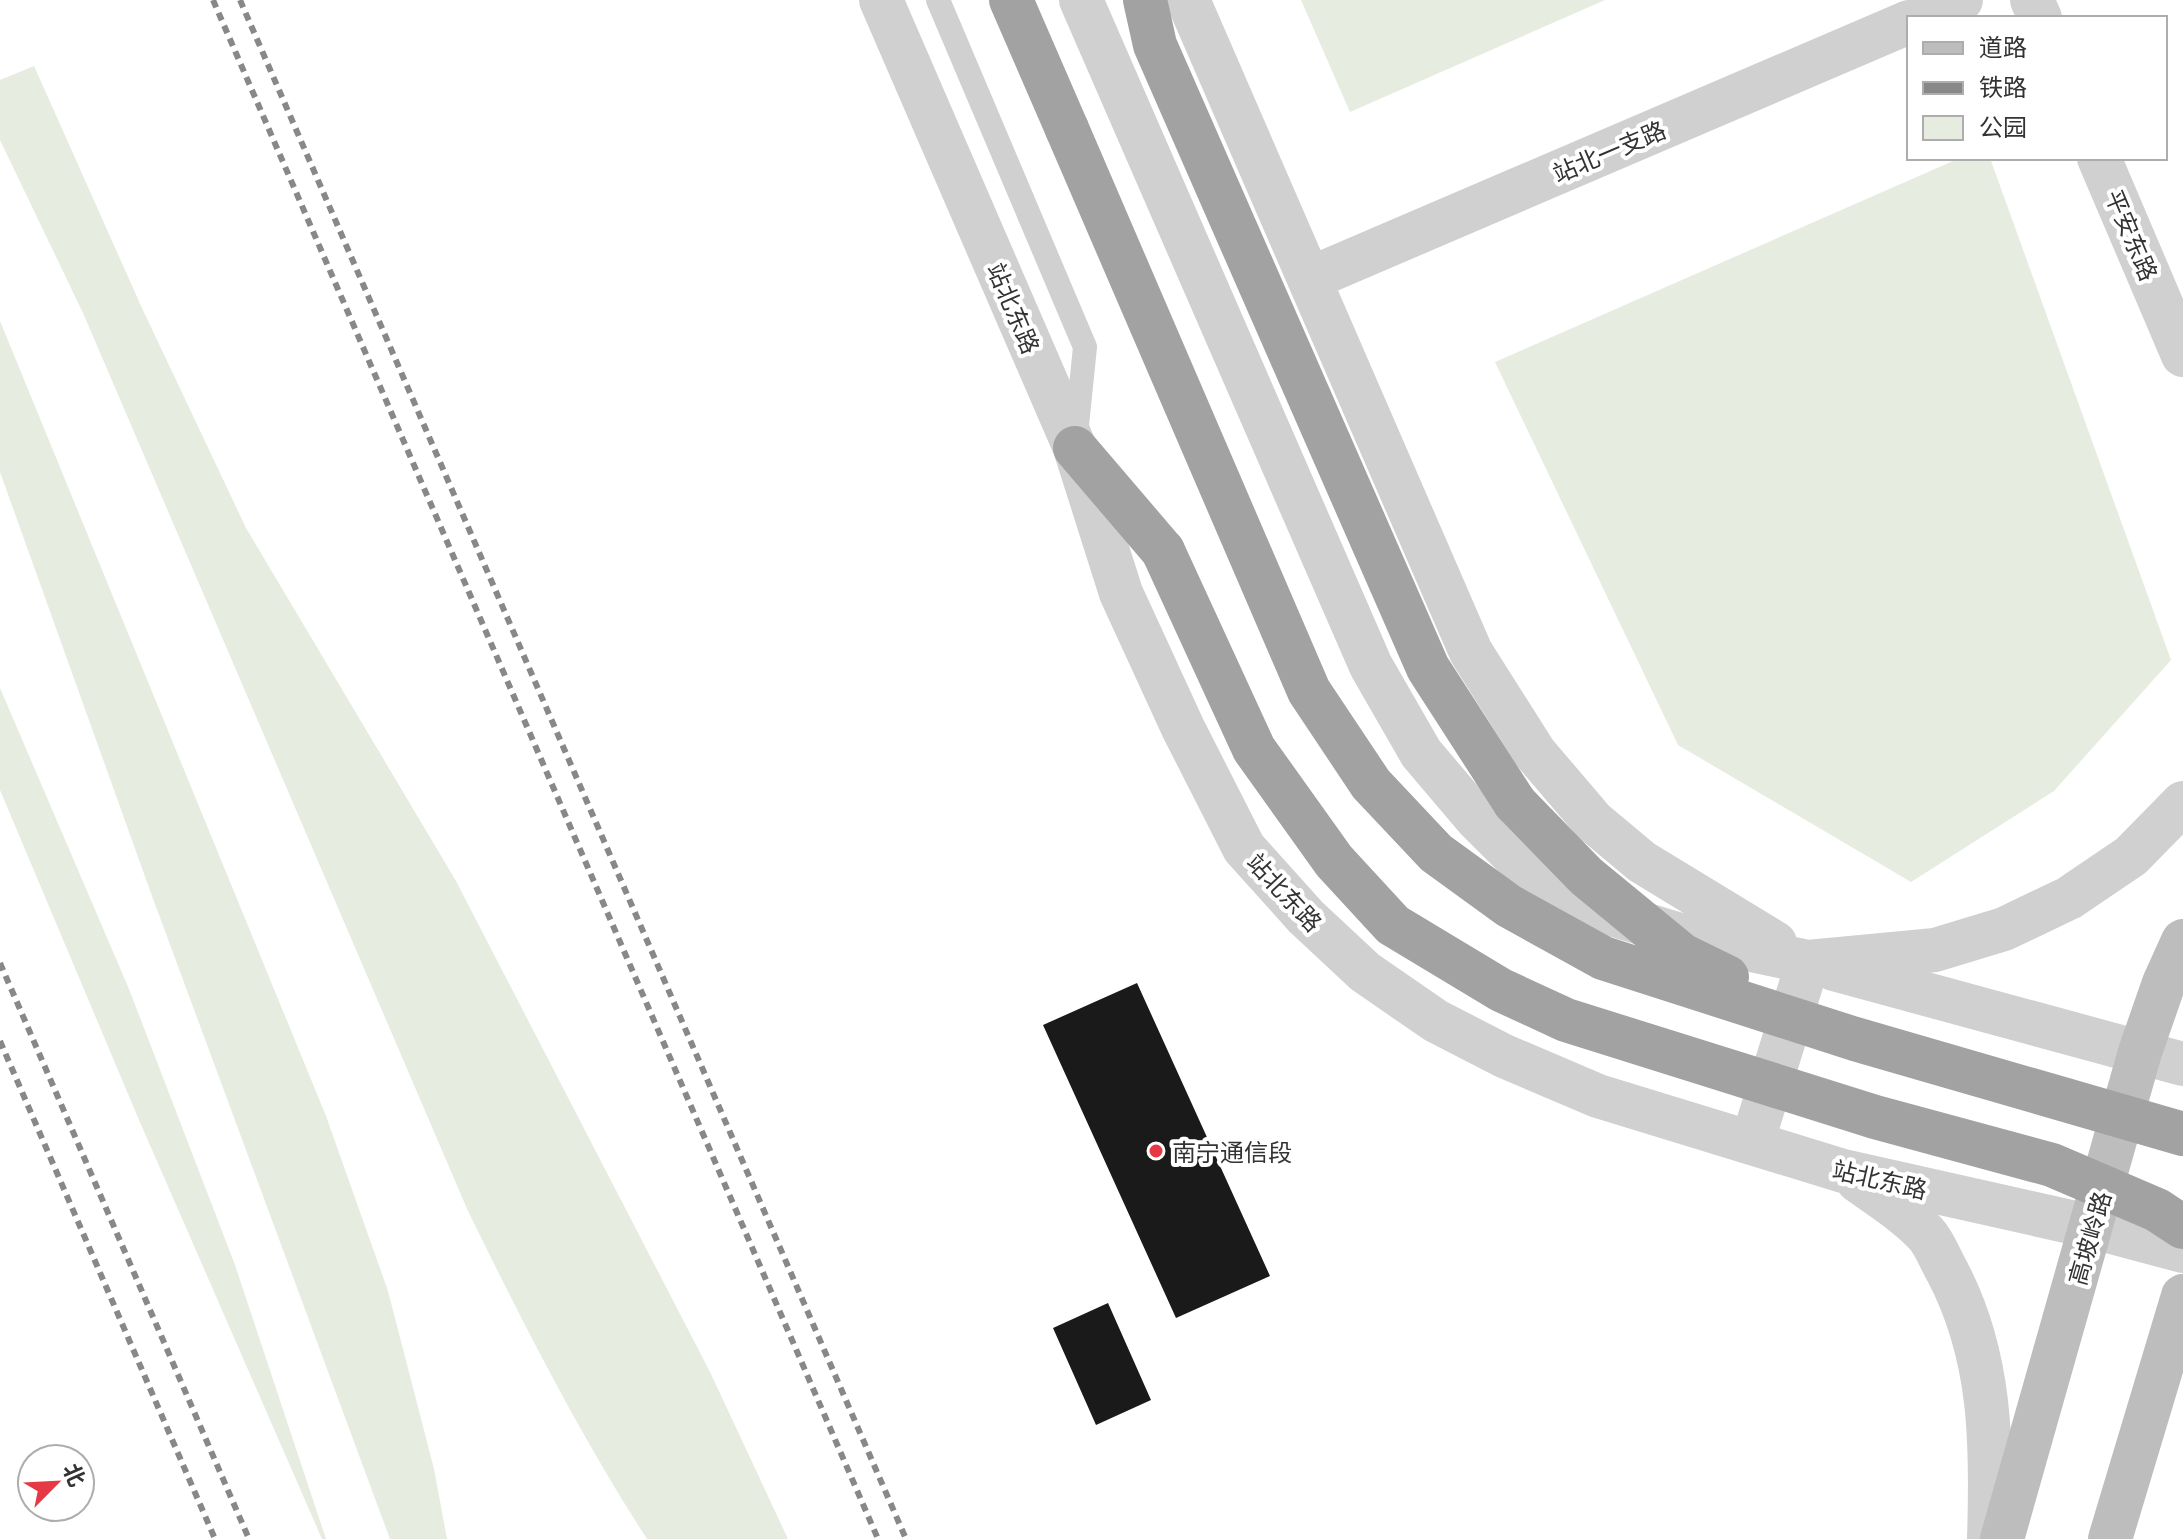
<svg xmlns="http://www.w3.org/2000/svg" width="2183" height="1539" viewBox="0 0 2183 1539" font-family="Lato,'Noto Sans SC',sans-serif">
<style>
.green{fill:#e6ecdf}
.building{fill:#1a1a1a}
.lines{fill:none;stroke-linecap:round;stroke-linejoin:round}
.service{stroke:#d0d0d0;stroke-width:24}
.tertiary{stroke:#d0d0d0;stroke-width:44}
.secondary{stroke:#bdbdbd;stroke-width:44}
.trunk{stroke:#a2a2a2;stroke-width:44}
.rail{stroke:#888;stroke-width:6;stroke-dasharray:8 6;stroke-linecap:butt}
.trunk-bridge{stroke:#a2a2a2;stroke-width:44}
.poi-dot{fill:#e63946;stroke:#fff;stroke-width:3}
.labels{text-anchor:middle;dominant-baseline:central;stroke-width:8;stroke-linejoin:round;paint-order:stroke}
.street-label{font-size:24px;fill:#333;stroke:#fff}
.poi-label{font-size:24px;fill:#333;stroke:#fff;text-anchor:start}
</style>
<rect width="100%" height="100%" fill="#fff"/>
<!-- green -->
<path class="green" d="M1301,0H1605L1350,112Z
M34,66L142,308L246,528L456,881L710,1372L788,1539H647C579,1434 523,1323 468,1211L83,313L0,140V80Z
M1960,158H1990L2171,660L2054,791L1911,882L1678,745L1495,362Z
M0,321L326,1116L388,1291L434,1469L447,1539H390L152,896L0,472Z
M0,688L129,989L235,1265L326,1539H322L139,1120L0,790Z"/>
<!-- building -->
<path class="building" d="M1137,983L1270,1276L1176,1318L1043,1025Z
M1108,1303L1151,1400L1096,1425L1053,1328Z"/>
<g class="lines">
<!-- service -->
<path class="service" d="M938,0L1085,347L1076,435"/>
<!-- tertiary -->
<path class="tertiary" d="M881,0L1075,448L1121,593L1183,728L1244,848L1306,917L1365,972L1436,1021L1504,1056L1598,1096L1843,1171L2093,1227L2183,1251
M1081,0L1371,666L1421,753L1477,819L1523,865L1588,907L1680,935L1808,962L1935,950L2004,929L2069,898L2131,856L2183,803
M1188,0L1471,652L1535,753L1593,821L1642,862L1775,943
M2032,0L2040,18
M1919,18L1961,0
M2099,158L2183,355
M1309,279L1909,22
M1834,969L2183,1064
M1752,1143L1808,962
M1858,1181C1881,1197 1907,1214 1926,1234C1935,1244 1940,1259 1947,1271C1992,1356 1992,1445 1989,1539"/>
<!-- secondary -->
<path class="secondary" d="M2002,1539L2140,1052L2164,983L2183,941
M2110,1539L2183,1296"/>
<!-- trunk -->
<path class="trunk" d="M1011,0L1067,129
M1145,0L1155,45L1428,668L1515,803
M1075,448L1163,551"/>
<!-- rail -->
<path class="rail" d="M213,0L878,1539
M240,0L906,1539
M0,963L249,1539
M0,1041L215,1539"/>
<!-- trunk-bridge -->
<path class="trunk-bridge" d="M1067,129L1309,691L1371,784L1436,853L1509,906L1603,958L1855,1039L2183,1134
M1163,551L1254,749L1334,861L1393,925L1501,990L1566,1020L1875,1117L2052,1165L2157,1210L2183,1227
M1515,803L1586,876L1682,955L1727,977"/>
</g>
<!-- markers -->
<circle class="poi-dot" cx="1156" cy="1151" r="8"/>
<g class="labels">
<!-- street labels -->
<g class="street-label">
<text transform="translate(1609 151) rotate(-23)">站北一支路</text>
<text transform="translate(2132 235) rotate(67)">平安东路</text>
<text transform="translate(1014 308) rotate(67)">站北东路</text>
<text transform="translate(1285 892) rotate(47)">站北东路</text>
<text transform="translate(1880 1179) rotate(13)">站北东路</text>
<text transform="translate(2089 1238) rotate(-74)">高坡岭路</text>
</g>
<!-- poi labels -->
<g class="poi-label">
<text x="1172" y="1151">南宁通信段</text>
</g>
</g>
<!-- legend -->
<rect x="1907" y="16" width="260" height="144" fill="#ffffff" stroke="#adadad" stroke-width="2"/>
<rect x="1923" y="42" width="40" height="12" fill="#bdbdbd" stroke="#adadad" stroke-width="2"/>
<text x="1979" y="56" font-size="24" fill="#333333">道路</text>
<rect x="1923" y="82" width="40" height="12" fill="#888888" stroke="#adadad" stroke-width="2"/>
<text x="1979" y="96" font-size="24" fill="#333333">铁路</text>
<rect x="1923" y="116" width="40" height="24" fill="#e6ecdf" stroke="#adadad" stroke-width="2"/>
<text x="1979" y="136" font-size="24" fill="#333333">公园</text>
<!-- north arrow -->
<g transform="translate(56 1483) rotate(66)"><circle r="38" fill="#ffffff" stroke="#adadad" stroke-width="2"/>
<path d="M0-6L14 30L0 20L-14 30Z" fill="#e63946"/>
<text y="-12" font-size="22" font-weight="bold" text-anchor="middle" fill="#333333">北</text>
</g>
</svg>
